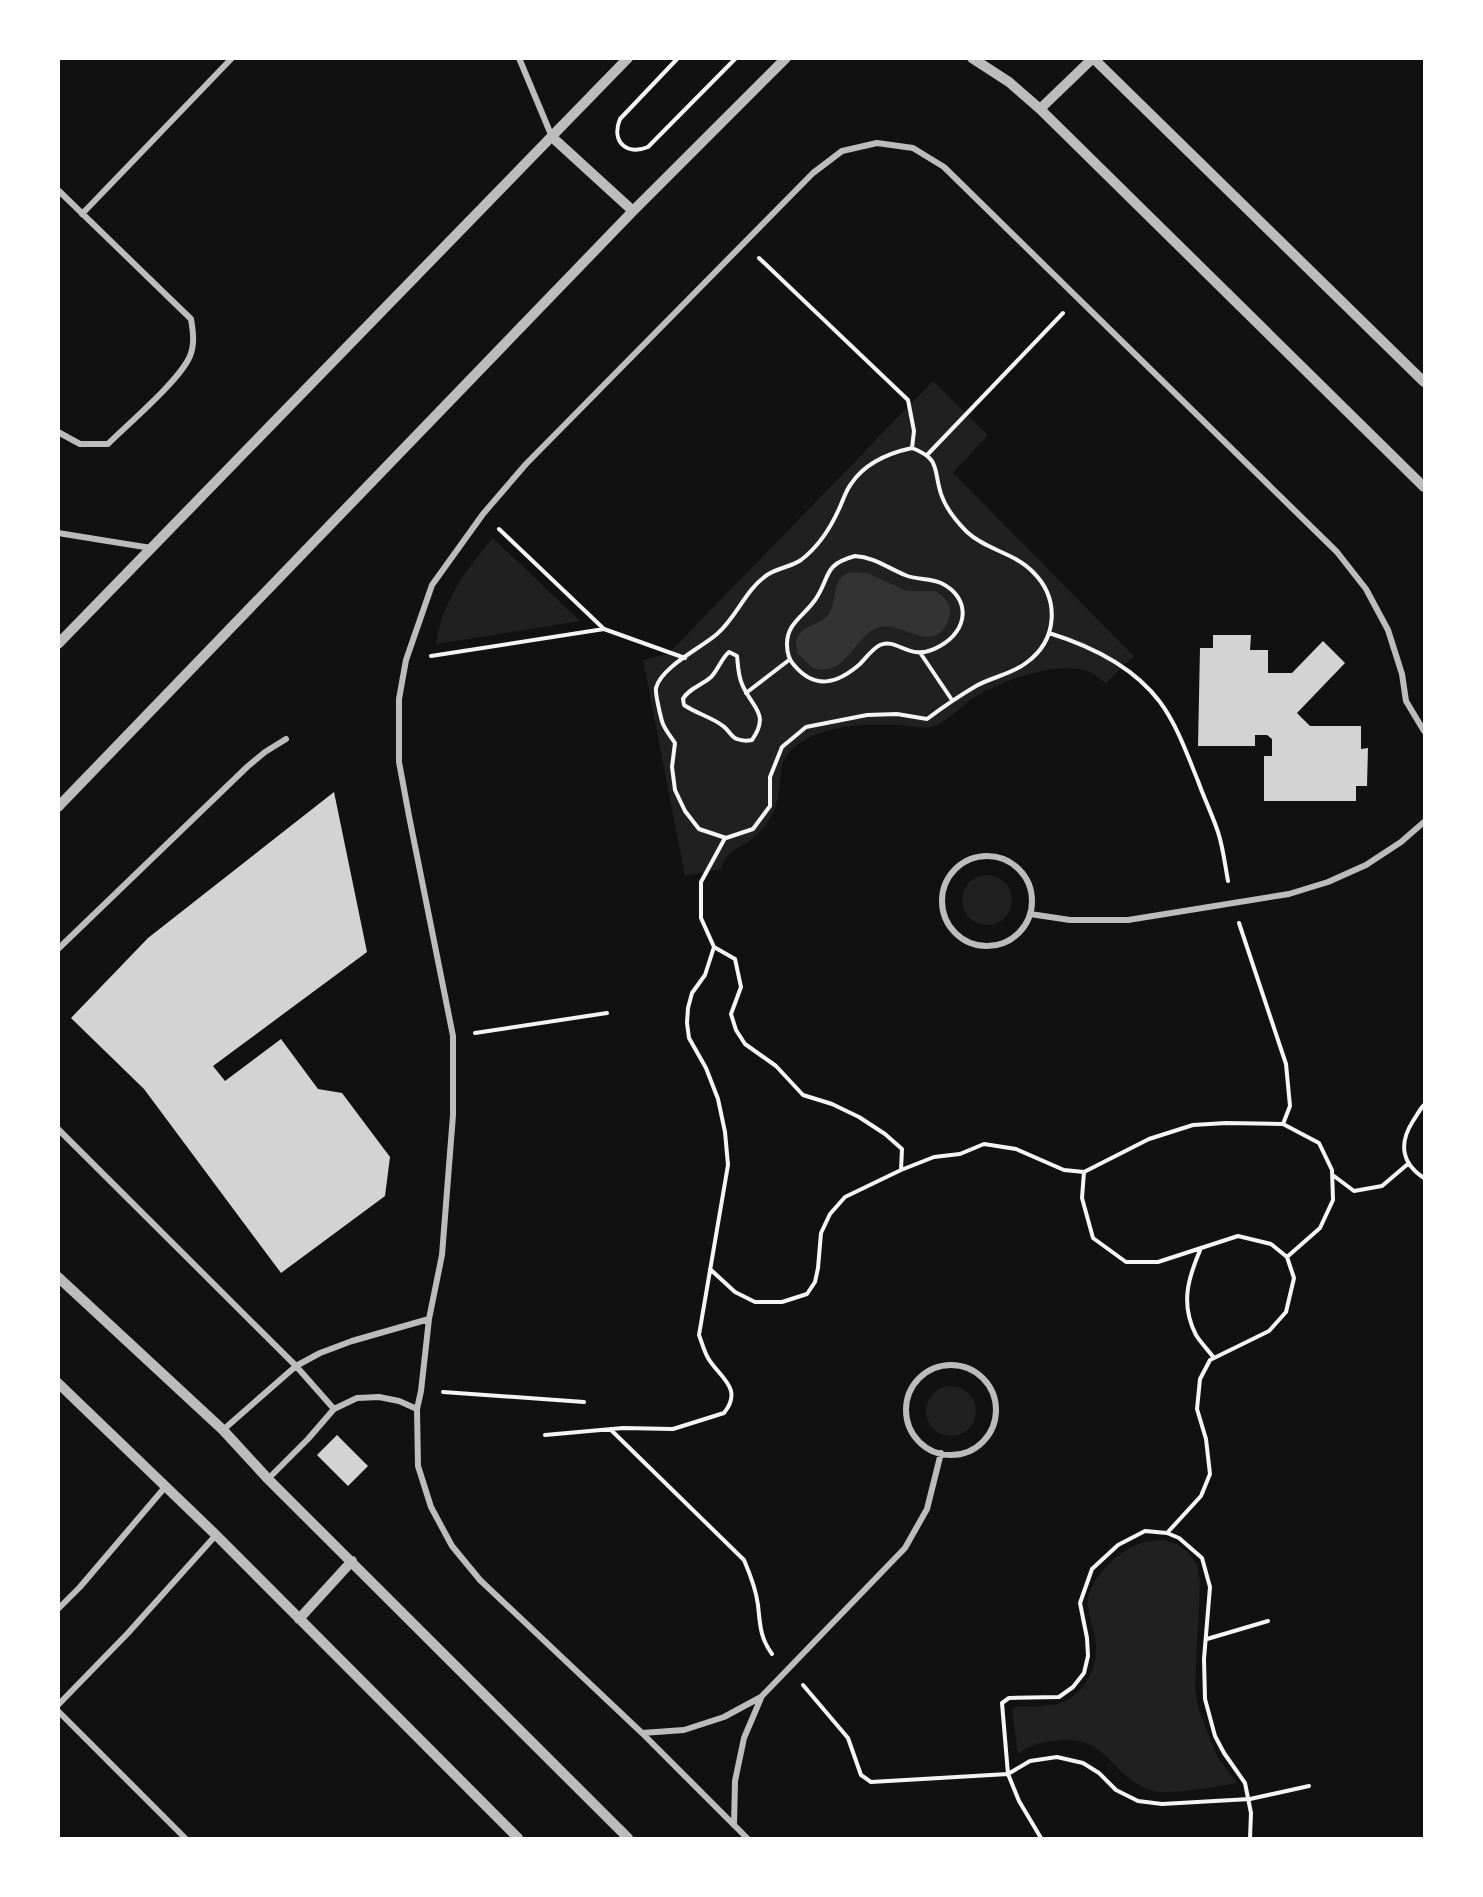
<svg xmlns="http://www.w3.org/2000/svg" width="1483" height="1897" viewBox="0 0 1483 1897" font-family="'Playfair Display',serif">
<style>
.green{fill:#202020}
.water{fill:#333}
.building{fill:#d3d3d3}
.lines{fill:none;stroke-linecap:round;stroke-linejoin:round}
.path{stroke:#f5f5f5;stroke-width:4}
.minor{stroke:#bcbcbc;stroke-width:6}
.tertiary{stroke:#bcbcbc;stroke-width:10}
</style>
<rect width="100%" height="100%" fill="#111"/>
<!-- green -->
<path class="green" d="M933,381L988,435L953,473L1134,656L1106,683C1100,679 1094,673 1087,671C1057,660 1002,681 975,697C960,706 947,724 930,727C920,729 908,725 898,725C865,723 825,725 797,745C771,764 786,791 772,815C767,824 760,833 752,839C736,852 729,846 721,869L685,876L643,660L668,654Z
M493,538L580,621L436,644C442,602 466,569 493,538Z
M962 900a25 25 0 1 1 50 0a25 25 0 1 1-50 0Z
M926 1411a25 25 0 1 1 50 0a25 25 0 1 1-50 0Z
M1164,1540L1177,1544L1189,1553L1197,1565L1200,1583L1195,1687L1198,1708L1218,1758L1237,1783C1217,1786 1172,1795 1154,1791C1109,1779 1110,1732 1052,1741C1039,1742 1028,1746 1018,1754L1012,1710L1015,1707C1029,1706 1044,1707 1057,1704C1081,1698 1097,1671 1096,1647C1096,1632 1087,1617 1088,1602C1088,1586 1103,1569 1114,1559C1132,1545 1141,1541 1164,1540Z"/>
<!-- water -->
<path class="water" d="M849,572L867,573L907,591H936C942,596 949,601 950,609C951,615 948,622 945,627C928,653 899,618 876,628C853,639 845,678 813,668L797,653L796,640C802,624 821,626 829,614C838,599 831,580 849,572Z"/>
<!-- building -->
<path class="building" d="M1213,635H1251L1250,650H1268V673H1292L1323,641L1345,663L1297,713L1310,726H1361V749L1368,748L1367,786H1356V801H1264V756H1272V739L1267,735H1255V746H1198L1200,648H1213Z
M334,792L367,952L213,1066L225,1081L281,1039L318,1089L342,1093L390,1157L385,1196L281,1273L144,1089L71,1018L148,938Z
M337,1435L368,1466L348,1486L317,1455Z"/>
<g class="lines">
<!-- path -->
<path class="path" d="M678,58L620,119C611,141 626,156 648,147L736,58
M759,258L908,400L914,431L912,448
M912,448C941,459 933,469 941,494C946,509 956,521 967,532C986,550 1015,553 1033,572C1060,599 1058,640 1026,663C1012,674 992,677 976,686C959,696 943,707 927,719L897,714L867,715L806,727L782,747L770,777V806L753,829L726,838L699,829L685,811L675,790L672,767L675,743C671,737 666,731 663,724C661,719 655,693 656,688C661,667 701,648 717,634C737,617 745,590 767,575C777,568 791,567 801,560C818,547 830,529 839,509C843,501 845,492 851,484C864,464 889,453 912,448Z
M928,454L1063,313
M499,529L604,629L685,658
M855,556C874,557 888,568 905,575C916,580 930,578 941,583C972,598 968,631 940,646C909,664 899,637 880,645C872,649 866,658 860,664C837,684 815,690 794,665C788,659 787,652 787,644C787,623 804,616 815,600C831,577 822,565 855,556Z
M1049,633C1091,646 1133,666 1160,702C1177,725 1187,754 1198,781C1204,798 1212,814 1218,832C1223,847 1225,865 1228,881
M729,652L737,656C738,665 738,675 742,684C751,707 771,713 752,740C747,741 742,741 737,739C731,737 729,730 723,726C712,717 697,714 684,705L683,699C688,689 702,685 711,677C718,670 721,659 729,652Z
M921,654L952,700
M431,656L604,629
M746,693L789,660
M725,838L701,882V918L714,947L735,959L741,987L731,1014L736,1030L745,1044L776,1066L803,1095L832,1104L859,1117L885,1134L902,1149L901,1170
M1239,923L1286,1064L1290,1106L1283,1124
M475,1033L607,1013
M1424,1105C1420,1109 1417,1115 1413,1121C1399,1143 1401,1163 1424,1178
M1084,1172L1082,1198L1093,1238L1126,1262H1158L1238,1236L1271,1244L1287,1257L1294,1278L1286,1312L1269,1331L1210,1360L1200,1379L1197,1409L1206,1439L1210,1474L1201,1496L1167,1533
M1334,1176L1354,1191L1382,1186L1409,1163
M1201,1248C1188,1278 1180,1304 1196,1335C1201,1343 1208,1350 1214,1358
M710,1269L735,1292L755,1302H782L807,1294L815,1282L818,1268L821,1233L830,1214L845,1197L901,1170L934,1157L960,1154L984,1144L1016,1149L1064,1170L1084,1172L1149,1139L1193,1125L1226,1123L1283,1124L1319,1143L1332,1170L1333,1200L1320,1228L1287,1257
M443,1392L584,1402
M610,1429L744,1560C750,1574 756,1589 758,1605C760,1624 760,1638 772,1654
M545,1435L623,1428L673,1429L724,1413C744,1388 719,1377 708,1358C704,1351 702,1343 699,1335L728,1165L725,1132L718,1099L706,1068L689,1038L687,1023L688,1008L692,993L705,975L714,947
M1207,1639L1268,1621
M803,1685L848,1738L861,1775L871,1782L1008,1774L1030,1761L1057,1757L1083,1763L1099,1773L1116,1790L1138,1801L1162,1804L1250,1799L1309,1786
M1041,1838L1019,1801L1008,1774L1002,1703L1009,1698L1059,1697L1073,1687L1084,1673L1088,1656L1087,1638L1080,1603L1092,1569L1118,1545L1145,1531L1167,1533L1179,1538L1202,1558L1210,1587L1204,1659L1205,1699L1215,1736L1224,1753L1245,1783L1251,1813L1250,1838"/>
<!-- minor -->
<path class="minor" d="M519,58L552,137
M58,190L191,319C193,331 195,344 190,356C180,380 129,423 108,444H80L58,432
M82,214L232,58
M58,533L151,548
M942 901a45 45 0 1 1 90 0a45 45 0 1 1-90 0Z
M1030,914L1070,920H1128L1289,894L1328,882L1366,865L1401,842L1424,822
M58,949L247,767L265,752L286,739
M58,1129L296,1366L334,1409
M906 1410a45 45 0 1 1 90 0a45 45 0 1 1-90 0Z
M223,1430L296,1366L320,1353L352,1341L429,1319
M268,1479L308,1439L334,1409L357,1398L379,1397L399,1401L417,1409
M58,1609L80,1587L166,1486
M58,1705L128,1633L216,1535
M58,1711L185,1838
M642,1733L684,1730L724,1717L761,1697L905,1548L927,1509L941,1453
M734,1825L735,1781L744,1738L761,1698
M747,1838L642,1733L480,1580L452,1546L431,1507L418,1466L417,1409L421,1391L429,1319L442,1255L453,1115V1036L409,816L399,762V699L406,660L432,585L483,514L526,464L813,173L842,151L877,143L913,148L944,167L1337,552L1366,589L1388,630L1402,674L1406,701L1424,731"/>
<!-- tertiary -->
<path class="tertiary" d="M972,58L1009,82L1040,109L1424,487
M1040,109L1093,58L1424,382
M552,137L633,211
M58,644L628,58
M58,807L633,211L786,58
M58,1277L223,1430L268,1479L628,1838
M58,1383L216,1535L518,1838
M299,1619L352,1561"/>
</g>
<!-- border -->
<rect width="1483" height="1897" fill="none" stroke="#ffffff" stroke-width="120"/>
</svg>
